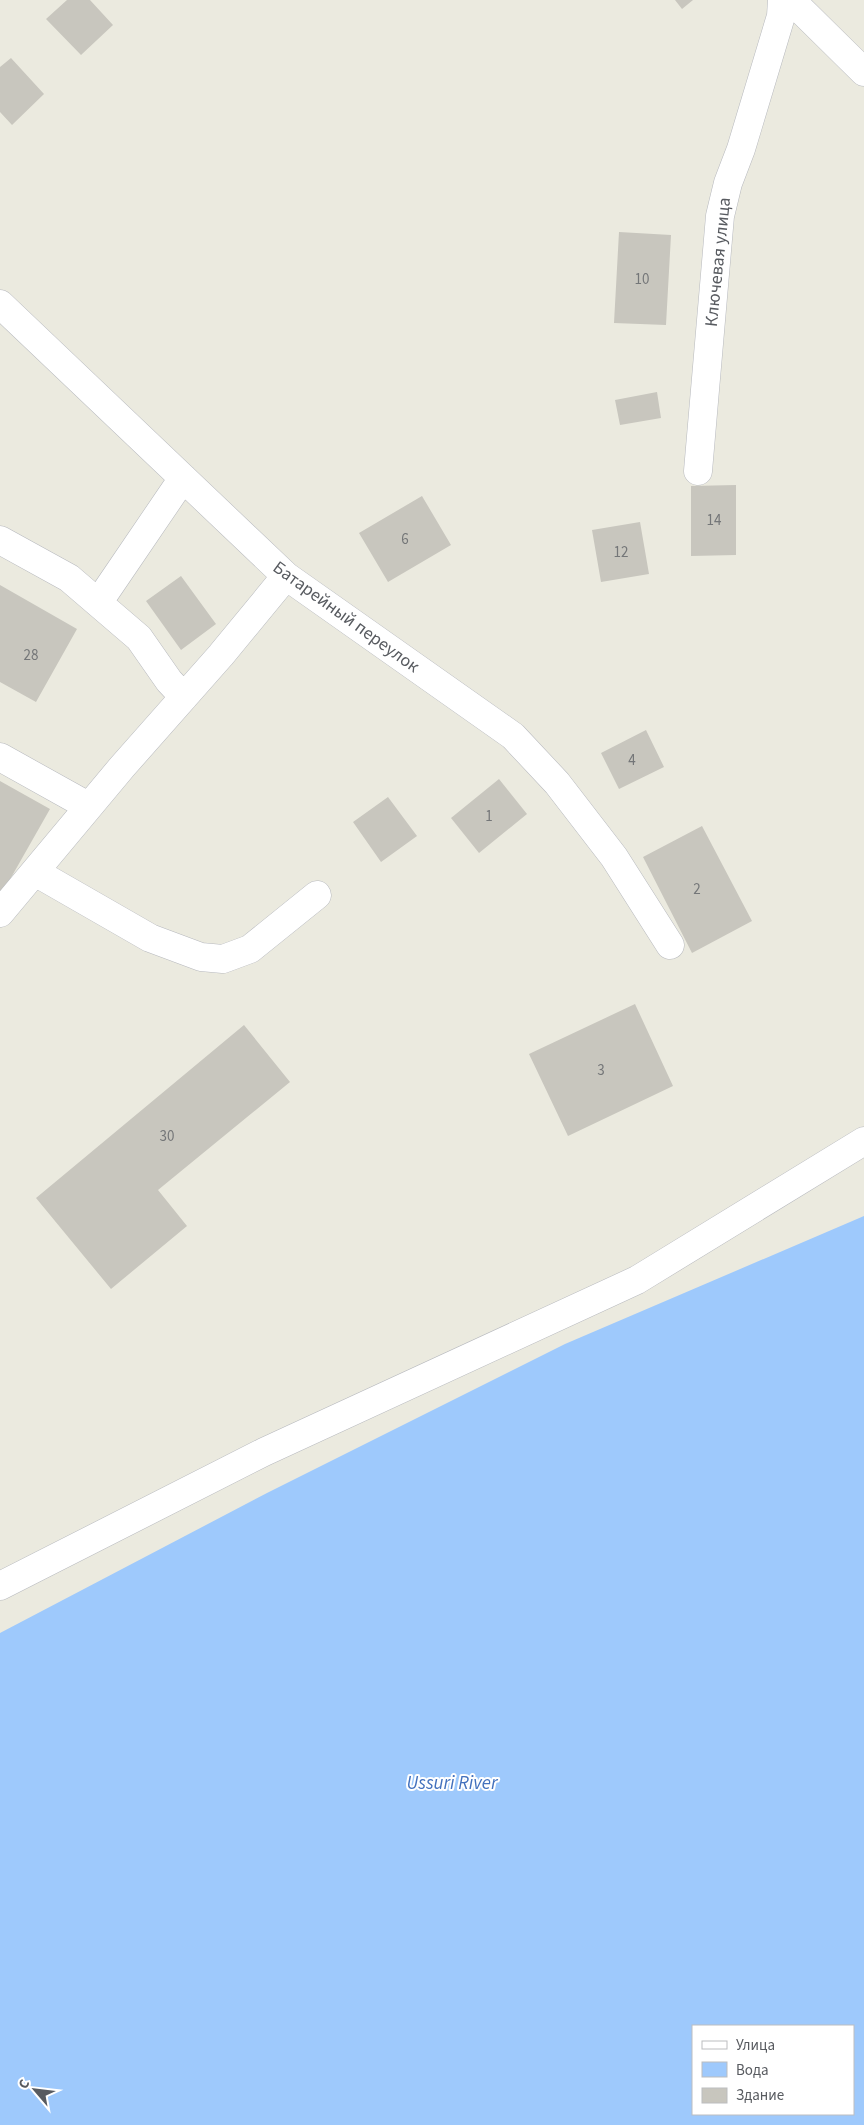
<svg xmlns="http://www.w3.org/2000/svg" width="864" height="2125" viewBox="0 0 864 2125" font-family="'Source Sans 3',sans-serif">
<style>
.water{fill:#9ec9fc;fill-rule:evenodd}
.building{fill:#c8c6be}
.lines{fill:none;stroke-linecap:round;stroke-linejoin:round}
.minor-casing{stroke:#b7b9be;stroke-width:29}
.minor{stroke:#fff;stroke-width:28}
.labels{text-anchor:middle;dominant-baseline:central;stroke-width:4;stroke-linejoin:round;paint-order:stroke}
.number-label{font-size:15px;fill:#747678}
.street-label{font-size:18px;fill:#585b60;stroke:#fff}
.water-label{font-size:19px;font-style:italic;fill:#4371bd;stroke:#fff}
</style>
<rect width="100%" height="100%" fill="#ebeadf"/>
<!-- water -->
<path class="water" d="M864,1216V2125H0V1633L267,1493L565,1344ZM693,2026H853V2114H693Z"/>
<!-- building -->
<path class="building" d="M67,0H90L113,25L81,55L46,19Z
M675,0H693L682,9Z
M11,58L44,94L12,125L0,112V67Z
M619,232L671,235L666,325L614,323Z
M657,392L661,418L620,425L615,400Z
M736,485V555L691,556V486Z
M422,496L451,545L388,582L359,533Z
M640,522L649,574L601,582L592,530Z
M181,576L216,624L181,650L146,601Z
M0,585L77,629L36,702L0,682Z
M646,730L664,767L619,789L601,753Z
M499,779L527,814L479,853L451,818Z
M0,781L50,809L0,897Z
M388,797L417,836L381,862L353,822Z
M702,826L752,921L692,953L643,857Z
M635,1004L673,1086L568,1136L529,1054Z
M244,1025L290,1082L158,1190L187,1226L111,1289L36,1198Z"/>
<g class="lines">
<!-- minor casing -->
<g class="minor-casing">
<path id="minor" d="M791,0L864,72
M0,304L286,576L513,736L557,783L614,857L670,945
M698,471L720,216L728,183L741,149L781,16L782,0
M0,540L69,578L139,638L169,681L184,697
M98,603L183,478
M0,757L88,806
M35,872L150,938L201,957L223,959L250,949L317,895
M0,913L122,767L221,655L286,576
M0,1586L264,1452L637,1280L864,1141"/>
</g>
<!-- minor -->
<use href="#minor" class="minor"/>
</g>
<g class="labels">
<!-- number labels -->
<g class="number-label">
<text x="642" y="279">10</text>
<text x="714" y="520">14</text>
<text x="405" y="539">6</text>
<text x="621" y="552">12</text>
<text x="31" y="655">28</text>
<text x="632" y="760">4</text>
<text x="489" y="816">1</text>
<text x="697" y="889">2</text>
<text x="601" y="1070">3</text>
<text x="167" y="1136">30</text>
</g>
<!-- street labels -->
<g class="street-label">
<text transform="translate(718 262) rotate(-84)">Ключевая улица</text>
<text transform="translate(346 617) rotate(36)">Батарейный переулок</text>
</g>
<!-- water labels -->
<g class="water-label">
<text x="452" y="1783">Ussuri River</text>
</g>
</g>
<!-- legend -->
<rect x="692" y="2025" width="162" height="90" fill="#ffffff" stroke="#bcbdbf"/>
<rect x="702" y="2041" width="25" height="8" fill="#ffffff" stroke="#bcbdbf"/>
<text x="736" y="2050" font-size="15" fill="#585b60">Улица</text>
<rect x="702" y="2062" width="25" height="15" fill="#9ec9fc" stroke="#bcbdbf"/>
<text x="736" y="2075" font-size="15" fill="#585b60">Вода</text>
<rect x="702" y="2088" width="25" height="15" fill="#c8c6be" stroke="#bcbdbf"/>
<text x="736" y="2100" font-size="15" fill="#585b60">Здание</text>
<!-- north arrow -->
<g transform="translate(35 2090) rotate(298)" stroke="#ffffff" stroke-width="4" paint-order="stroke">
<path d="M0-4L9 19L0 12L-9 19Z" fill="#585b60"/>
<text y="-8" font-size="14" font-weight="bold" text-anchor="middle" fill="#585b60">С</text>
</g>
</svg>
